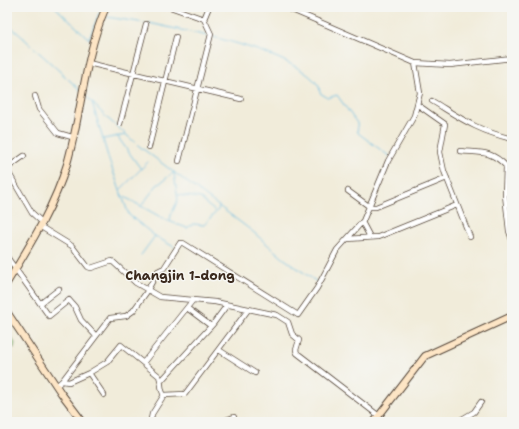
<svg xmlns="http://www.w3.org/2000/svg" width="519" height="429" viewBox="0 0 519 429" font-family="'Shantell Sans',sans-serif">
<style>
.green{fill:#9ad78b;stroke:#6a8054}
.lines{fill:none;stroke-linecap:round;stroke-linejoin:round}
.stream{stroke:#63bae0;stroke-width:1}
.street-casing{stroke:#56473a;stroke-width:6}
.secondary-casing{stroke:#56473a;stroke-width:8}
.street{stroke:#fff;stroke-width:4.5}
.secondary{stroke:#fde5c5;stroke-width:6}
.labels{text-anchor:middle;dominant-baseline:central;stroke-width:3;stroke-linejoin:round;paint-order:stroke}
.quarter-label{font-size:13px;font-weight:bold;fill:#3b2a1e;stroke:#f6f6f2}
</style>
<rect width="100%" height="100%" fill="#f6f6f2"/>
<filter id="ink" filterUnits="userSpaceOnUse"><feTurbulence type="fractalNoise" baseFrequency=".025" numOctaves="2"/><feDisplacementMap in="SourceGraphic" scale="8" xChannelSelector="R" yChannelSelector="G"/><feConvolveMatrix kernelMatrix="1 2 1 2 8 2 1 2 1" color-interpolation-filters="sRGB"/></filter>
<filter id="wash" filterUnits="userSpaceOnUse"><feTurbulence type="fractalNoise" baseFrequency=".012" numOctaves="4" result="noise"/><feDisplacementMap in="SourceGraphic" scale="16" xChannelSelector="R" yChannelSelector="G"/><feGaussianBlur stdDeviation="0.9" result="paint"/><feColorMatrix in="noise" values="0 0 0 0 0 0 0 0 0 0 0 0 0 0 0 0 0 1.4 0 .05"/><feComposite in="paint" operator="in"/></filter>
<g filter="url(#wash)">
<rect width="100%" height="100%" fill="#f1ecda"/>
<!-- green -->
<path class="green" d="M7,331L15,343L14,348L9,347L7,345Z"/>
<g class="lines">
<!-- stream -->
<path class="stream" d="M55,7L89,39L99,13
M107,17L145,23
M7,23L80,90
M149,23L208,36
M213,37C241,44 301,61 318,85C320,87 319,90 320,93L328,98L337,95L357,123L358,133L389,156
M85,95L106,117L139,146L252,231L283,258L317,282
M92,102L109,160L129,215L155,236L174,247
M117,136L141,169
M103,139L126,135
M120,190L148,162
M121,195L166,220L187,228L193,224L204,225L218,210L219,206
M178,195L201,198L206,204L215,211
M142,205L157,185L159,184L174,172
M170,221L171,215L178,200L174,173
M141,255L155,236"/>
</g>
</g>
<g filter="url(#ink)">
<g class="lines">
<!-- street casing -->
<g class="street-casing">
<path id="street" d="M170,7L204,19
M88,63L241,99
M415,63L450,65L512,58
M35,96L39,109L58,133L72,137
M432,101C462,119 476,130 512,139
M418,105L445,124L440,152L444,171L470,237
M120,124L146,24
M149,147L176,37
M460,151C481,153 491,150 506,166L505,195L509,231L512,240
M179,161L211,34L204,19L209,7
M7,168L24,156
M7,170L32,213L43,223
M348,191L370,207H376L447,178
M362,222L370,237
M41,227L72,246L88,267L91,268L112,261L136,283L160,297L215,302L277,315L288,322L292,334L299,340L296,350L297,353L379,416
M347,239L378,237L457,205
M7,257L49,316L69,300L75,307L81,320L96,336
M41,303L59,289
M187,308L211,326
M219,350L255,373
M143,363L193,300
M62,381L69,382L89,373
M161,381L213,324L227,305
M56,386L62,381L110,318L126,316L133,311L146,293L158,271L164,268L180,243H183L298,315L317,288L337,250L363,221L388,161L414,116L420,93L415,63L285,7
M104,395L89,373L107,362L121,345L159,376C162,383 160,390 164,395
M154,422L151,419L152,414L164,395L185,394L248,310
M220,422L234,417
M457,422L474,412L481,402"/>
</g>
<!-- secondary casing -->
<g class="secondary-casing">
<path id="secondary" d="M7,283C30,245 54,207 67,164C82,112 84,57 106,7
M7,312L61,393L83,422
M374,422L425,356L512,316"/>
</g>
<!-- street -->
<use href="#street" class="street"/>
<!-- secondary -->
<use href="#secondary" class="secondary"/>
</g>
</g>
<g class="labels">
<!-- quarter labels -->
<g class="quarter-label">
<text x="180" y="275">Changjin 1-dong</text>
</g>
</g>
<!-- margin -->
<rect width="519" height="429" fill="none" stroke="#f6f6f2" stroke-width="24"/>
</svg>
